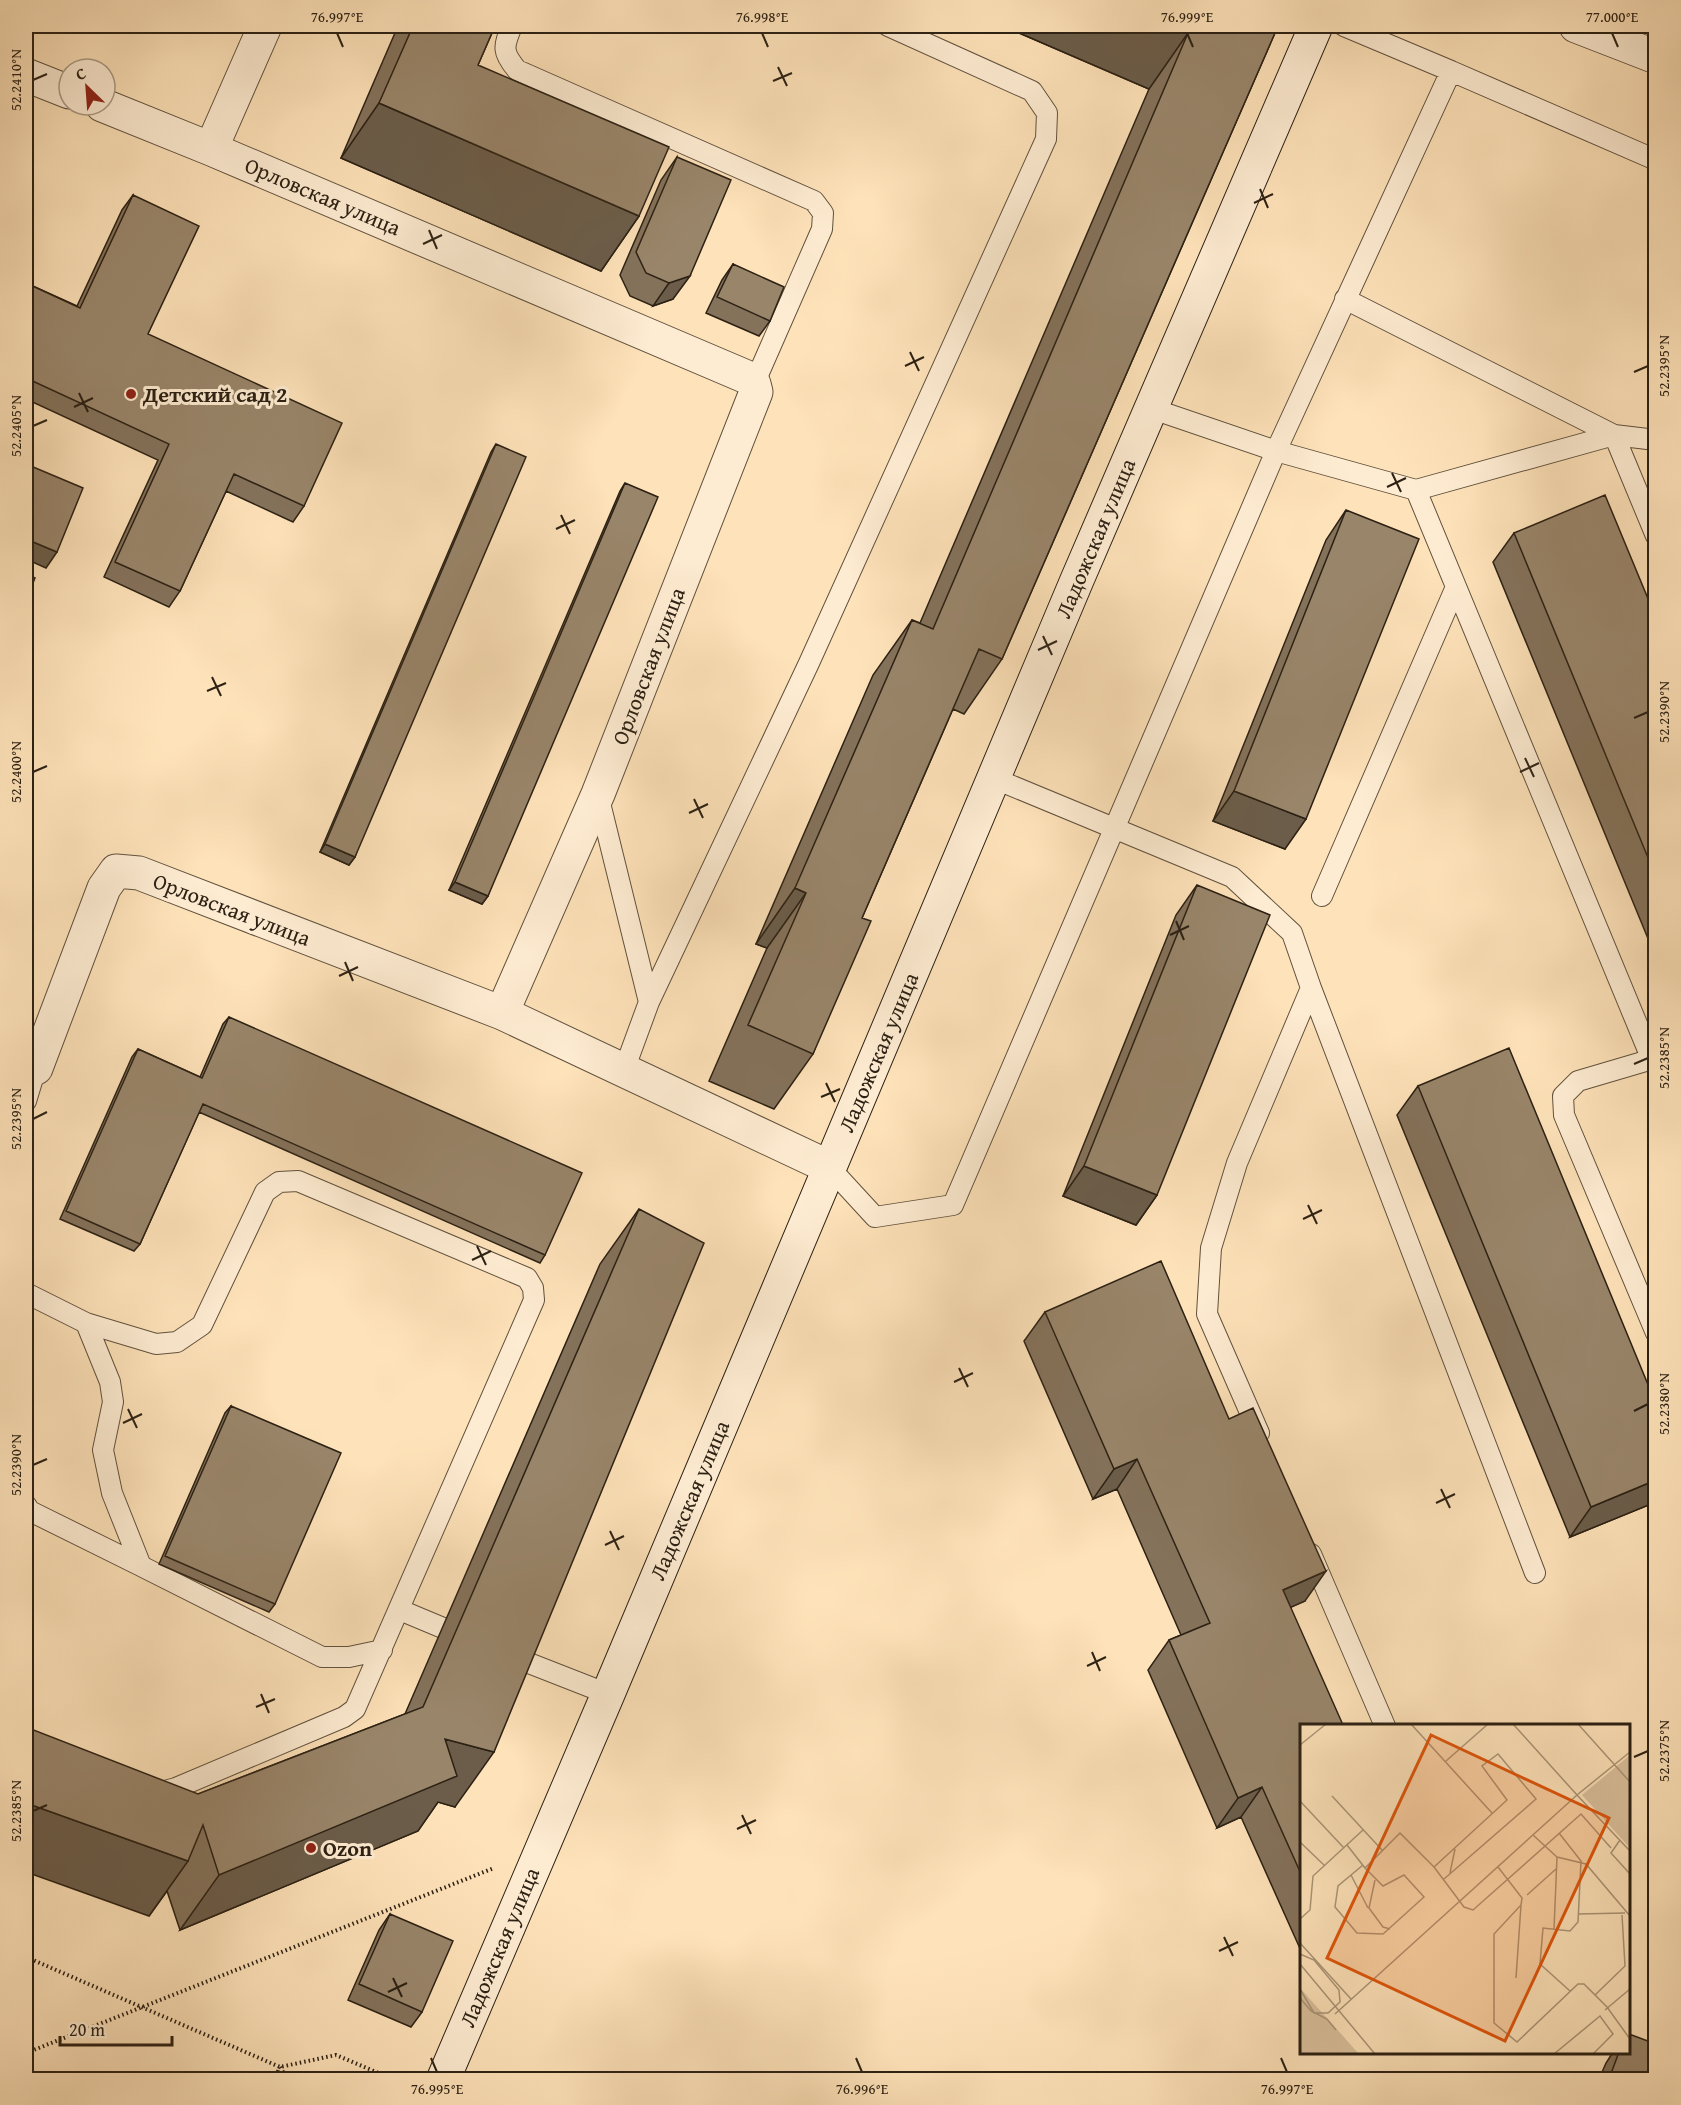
<svg xmlns="http://www.w3.org/2000/svg" width="1681" height="2105" viewBox="0 0 1681 2105" font-family="'Gentium Book Plus',serif">
<style>
.lines{fill:none;stroke-linecap:round;stroke-linejoin:round}
.lane-casing{stroke:#60513d;stroke-width:22}
.street-casing{stroke:#60513d;stroke-width:35}
.secondary-casing{stroke:#2c2114;stroke-width:35}
.path{stroke:#2c2114;stroke-width:4;stroke-dasharray:1.5 3;stroke-linecap:butt}
.lane{stroke:#feecd2;stroke-width:20}
.street{stroke:#feecd2;stroke-width:33}
.secondary{stroke:#feecd2;stroke-width:33}
.wall{fill:#84725b;stroke:#2c2114;stroke-width:1.5}
.shaded-wall{fill:#6b5d4a;stroke:#2c2114;stroke-width:1.5}
.building{fill:#99856a;stroke:#2c2114;stroke-width:1.5}
.ticks{fill:none;stroke:#2c2114;stroke-width:2}
.poi-dot{fill:#8f2418;stroke:#feecd2;stroke-width:2}
.labels{text-anchor:middle;dominant-baseline:central;stroke-width:6;stroke-linejoin:round;paint-order:stroke}
.street-label{font-size:22px;fill:#2c2114;stroke:#feecd2}
.poi-label{font-size:22px;font-weight:bold;fill:#2c2114;stroke:#feecd2;text-anchor:start}
.inset-road{fill:none;stroke:#aa9577;stroke-width:1.5}
.view{fill:#df560c;fill-opacity:0.15;stroke:#df560c;stroke-width:3}
.inset-edge{fill:none;stroke:#2c2114;stroke-width:3}
.neatline{fill:none;stroke:#2c2114;stroke-width:2}
.ticks-label{font-size:15px;text-anchor:middle;fill:#2c2114}
</style>
<rect width="100%" height="100%" fill="#fee2b9"/>
<filter id="stains"><feTurbulence type="fractalNoise" baseFrequency=".00333" numOctaves="4"/><feColorMatrix values="0 0 0 0 .2 0 0 0 0 .09 0 0 0 0 .02 0 0 0 .5 -.17"/></filter>
<radialGradient id="worn" r=".72"><stop offset=".6" stop-color="#630" stop-opacity="0"/><stop offset="1" stop-color="#630" stop-opacity=".3"/></radialGradient>
<g class="lines">
<!-- lane casing -->
<g class="lane-casing">
<path id="lane" d="M512,26C503,47 502,52 517,70L814,201L823,213L822,229L754,384
M1344,26L1451,71
M1345,299L1614,435L1656,536
M1150,408L1276,451L1416,490L1614,435L1656,440
M1416,490L1652,1060
M993,778L1232,877L1292,933L1311,988L1237,1163L1211,1248L1207,1314L1259,1433
M598,795L649,1002
M1322,896L1455,589
M1311,988L1535,1573
M1656,1058L1578,1081L1563,1096L1564,1115L1656,1333
M624,1070L649,1002L809,663L1046,139L1047,113L1032,91L888,26
M26,1101L36,1068
M829,1167L875,1217L953,1205L1276,451L1451,71L1656,160
M26,1293L86,1323L156,1344L177,1342L202,1325L265,1192L279,1182L298,1181L527,1278L533,1288L534,1300L355,1709L344,1717L176,1788L154,1794
M86,1323L110,1382L113,1402L103,1450L112,1493L141,1566L322,1657H349L382,1650
M26,1505L30,1511L141,1566
M1311,1554L1385,1726
M400,1610L443,1628
M516,1658L608,1694"/>
</g>
<!-- street casing -->
<g class="street-casing">
<path id="street" d="M1576,26L1656,57
M26,75L69,92
M211,149L265,26
M502,1013L829,1167
M26,1063L36,1068L104,888L116,871L139,873L502,1013L598,794L756,392L754,384L749,378L211,149L102,105"/>
</g>
<!-- secondary casing -->
<g class="secondary-casing">
<path id="secondary" d="M443,2080L608,1694L1077,580L1316,26"/>
</g>
<!-- path -->
<path class="path" d="M26,1957L280,2067L336,2055L395,2080
M26,2053L494,1868
M280,2067L288,2080
M275,2080L279,2068"/>
<!-- lane -->
<use href="#lane" class="lane"/>
<!-- street -->
<use href="#street" class="street"/>
<!-- secondary -->
<use href="#secondary" class="secondary"/>
</g>
<!-- wall -->
<path class="wall" d="M398,26H495L478,65L639,216L601,271L341,158Z
M1003,26H1278L1002,659L964,714L953,709L862,918L813,1054L774,1109L709,1081L767,948L756,944L873,675L912,620L920,623L1149,89Z
M677,157L673,299L653,306L630,296L620,275L661,180Z
M133,195L148,334L304,506L293,522L226,491L180,591L169,607L104,577L158,460L26,399V283L77,306L122,210Z
M733,264L770,321L759,336L706,313L722,280Z
M496,444L355,857L349,865L320,852L491,452Z
M625,483L488,896L482,904L449,890L620,491Z
M1346,510L1285,849L1213,821L1326,540Z
M1514,533L1656,618V958L1493,562Z
M1197,885L1157,1195L1136,1225L1063,1196L1176,915Z
M229,1017L545,1255L540,1263L199,1112L140,1244L134,1251L60,1219L132,1057L138,1049L200,1077L223,1024Z
M1418,1086L1656,1502L1570,1537L1397,1115Z
M639,1209L455,1807L438,1802L418,1831L180,1930L167,1891L149,1916L198,1794L405,1714L600,1264Z
M1045,1312L1305,1601L1291,1607L1302,1725V1953L1241,1817L1217,1828L1148,1670L1169,1640L1181,1635L1117,1489L1093,1499L1024,1341Z
M231,1406L275,1604L269,1612L159,1564L225,1413Z
M390,1914L422,2012L411,2027L348,2000L379,1930Z
M1613,2052H1629L1656,2079H1599L1606,2063Z"/>
<!-- shaded-wall -->
<path class="shaded-wall" d="M1003,26H1170L1188,33L1149,89Z
M379,103L639,216L601,271L341,158Z
M690,276L673,299L653,306L669,283Z
M26,539L57,552L46,568L26,559Z
M1234,791L1306,819L1285,849L1213,821Z
M325,844L355,857L349,865L320,852Z
M455,882L488,896L482,904L449,890Z
M795,888L806,893L767,948L756,944Z
M1084,1166L1157,1195L1136,1225L1063,1196Z
M1137,1459L1117,1489L1093,1499L1114,1469Z
M1656,1480V1502L1570,1537L1591,1507Z
M1326,1571L1305,1601L1262,1620L1283,1590Z
M445,1739L494,1752L455,1807L438,1802L418,1831L180,1930L219,1875Z
M1262,1787L1241,1817L1217,1828L1238,1798Z
M26,1803L188,1861L149,1916L26,1872Z"/>
<!-- building -->
<path class="building" d="M413,26H495L478,65L669,147L639,216L379,103Z
M1170,26H1278L1002,659L979,649L862,918L871,921L813,1054L748,1025L806,893L795,888L912,620L933,629L1188,33Z
M677,157L731,180L690,276L669,283L646,273L636,252Z
M133,195L199,226L148,334L342,423L304,506L234,474L180,591L115,562L169,444L26,378V283L80,308Z
M733,264L784,287L770,321L717,297Z
M496,444L526,457L355,857L325,844Z
M26,464L83,488L57,552L26,539Z
M625,483L658,497L488,896L455,882Z
M1605,495L1656,618V877L1514,533Z
M1346,510L1419,539L1306,819L1234,791Z
M26,574L35,578L26,601Z
M1197,885L1270,915L1157,1195L1084,1166Z
M229,1017L582,1173L545,1255L203,1104L140,1244L66,1211L138,1049L202,1078Z
M1509,1048L1656,1404V1480L1591,1507L1418,1086Z
M639,1209L704,1243L494,1752L445,1739L457,1776L219,1875L203,1825L188,1861L26,1803V1727L198,1794L423,1707Z
M1161,1261L1229,1419L1253,1408L1326,1571L1283,1590L1343,1725H1302V1876L1262,1787L1238,1798L1169,1640L1210,1623L1137,1459L1114,1469L1045,1312Z
M26,1347L33,1351L26,1366Z
M231,1406L341,1453L275,1604L165,1556Z
M390,1914L453,1941L422,2012L359,1984Z
M1629,2034L1656,2044V2079H1609L1619,2052H1629Z"/>
<!-- ticks -->
<path class="ticks" d="M337,33L343,47M762,33L768,47M1187,33L1193,47M1612,33L1618,47M778,67L787,86M33,80L47,74M773,81L792,73M1260,189L1268,208M1254,203L1273,194M429,230L437,249M423,244L442,235M910,352L919,371M905,366L924,357M1634,372L1648,366M79,393L88,412M74,407L93,398M33,426L47,420M1392,473L1401,492M1387,487L1406,478M561,515L570,534M556,529L575,520M1043,636L1052,655M1038,650L1057,641M212,677L221,696M207,691L226,683M1634,718L1648,712M1525,758L1534,777M33,772L47,766M1520,772L1539,763M694,799L703,818M689,813L708,804M1176,921L1184,940M1170,935L1189,926M345,962L353,981M339,976L358,967M1634,1064L1648,1058M826,1083L835,1102M821,1097L840,1089M33,1119L47,1112M1308,1205L1317,1224M1303,1219L1322,1210M477,1246L486,1265M472,1260L491,1251M959,1368L968,1387M954,1382L973,1373M128,1409L137,1428M1634,1411L1648,1404M123,1423L142,1414M33,1465L47,1459M1441,1489L1450,1508M1436,1503L1455,1494M610,1531L619,1550M605,1545L624,1536M1092,1652L1100,1671M1087,1666L1106,1657M261,1694L269,1713M256,1707L275,1699M1634,1757L1648,1751M33,1811L47,1805M742,1815L751,1834M737,1829L756,1820M1224,1937L1233,1956M1219,1951L1238,1942M393,1978L402,1997M388,1992L407,1983M431,2058L437,2072M856,2058L862,2072M1281,2058L1287,2072"/>
<!-- markers -->
<g class="poi-dot">
<circle cx="131" cy="394" r="6"/>
<circle cx="311" cy="1848" r="6"/>
</g>
<g class="labels">
<!-- street labels -->
<g class="street-label">
<text transform="translate(323 196) rotate(23)">Орловская улица</text>
<text transform="translate(1095 538) rotate(-67)">Ладожская улица</text>
<text transform="translate(648 666) rotate(-69)">Орловская улица</text>
<text transform="translate(232 909) rotate(21)">Орловская улица</text>
<text transform="translate(878 1052) rotate(-67)">Ладожская улица</text>
<text transform="translate(689 1500) rotate(-67)">Ладожская улица</text>
<text transform="translate(499 1947) rotate(-67)">Ладожская улица</text>
</g>
<!-- poi labels -->
<g class="poi-label">
<text x="143" y="394">Детский сад 2</text>
<text x="323" y="1848">Ozon</text>
</g>
</g>
<!-- overview -->
<g transform="translate(1300 1724)">
<rect width="330" height="330" fill="#fee2b9"/>
<path d="M330,31V124L282,71ZM0,264L59,330H0Z" fill="#dac19d"/>
<path class="inset-road" d="M111,0L192,89M278,0L330,58M0,21L26,0M330,28L277,71L330,127M146,37L188,0M32,72L82,126M0,77L44,124M259,109L281,137L278,198L270,207L243,204L240,240L270,267M233,111L257,133L286,140L330,192M320,116L311,129L330,150M0,118L25,142M47,121L65,144L100,109L134,143L207,76L182,42L198,30L236,75L144,155M63,141L38,162L35,183L57,209L83,210L124,173L104,151L83,162L65,144M134,143L164,183L173,186L281,90L311,124M198,143L222,174L221,181L194,210V299L217,318L278,260H284L307,283L330,315M150,149L155,125M51,151L68,184M75,156L69,184L83,203L90,205M227,171L256,145M278,190L325,189M0,195L10,186L13,152L63,106M254,205L257,133M0,219L51,275M0,230L14,236L39,266L40,278L28,289H14L0,265M0,240L75,330M216,254L221,181M295,271L325,242L322,191M0,274L11,287L27,295L36,306M305,286L330,265M35,290L277,71L213,0M254,330L300,292L313,310L293,330"/>
<path class="view" d="M131,11L309,94L205,317L27,234Z"/>
<rect width="330" height="330" class="inset-edge"/>
</g>
<!-- margin -->
<rect width="1681" height="2105" fill="none" stroke="#fee2b9" stroke-width="66"/>
<!-- north arrow -->
<g transform="translate(87 87) rotate(335)"><circle r="28" fill="#feecd2" stroke="#aa9b86" stroke-width="1.5"/>
<path d="M0-4.5L10 22L0 15L-10 22Z" fill="#8f2418"/>
<text y="-9" font-size="16" font-weight="bold" text-anchor="middle" fill="#2c2114">С</text>
</g>
<!-- scale -->
<path d="M60 2036v9h112v-9" fill="none" stroke="#2c2114" stroke-width="3"/>
<text x="69" y="2036" font-size="18" fill="#2c2114" stroke="#feecd2" stroke-width="4.5" paint-order="stroke">20 m</text>
<rect x="33" y="33" width="1615" height="2039" class="neatline"/>
<g class="ticks-label">
<text x="337" y="22">76.997°E</text>
<text x="762" y="22">76.998°E</text>
<text x="1187" y="22">76.999°E</text>
<text x="1612" y="22">77.000°E</text>
<text transform="translate(16 80) rotate(-90)" y="5">52.2410°N</text>
<text transform="translate(1664 366) rotate(-90)" y="5">52.2395°N</text>
<text transform="translate(16 426) rotate(-90)" y="5">52.2405°N</text>
<text transform="translate(1664 712) rotate(-90)" y="5">52.2390°N</text>
<text transform="translate(16 772) rotate(-90)" y="5">52.2400°N</text>
<text transform="translate(1664 1058) rotate(-90)" y="5">52.2385°N</text>
<text transform="translate(16 1119) rotate(-90)" y="5">52.2395°N</text>
<text transform="translate(1664 1404) rotate(-90)" y="5">52.2380°N</text>
<text transform="translate(16 1465) rotate(-90)" y="5">52.2390°N</text>
<text transform="translate(1664 1751) rotate(-90)" y="5">52.2375°N</text>
<text transform="translate(16 1811) rotate(-90)" y="5">52.2385°N</text>
<text x="437" y="2094">76.995°E</text>
<text x="862" y="2094">76.996°E</text>
<text x="1287" y="2094">76.997°E</text>
</g>
<rect width="100%" height="100%" filter="url(#stains)"/>
<rect width="100%" height="100%" fill="url(#worn)"/>
</svg>
